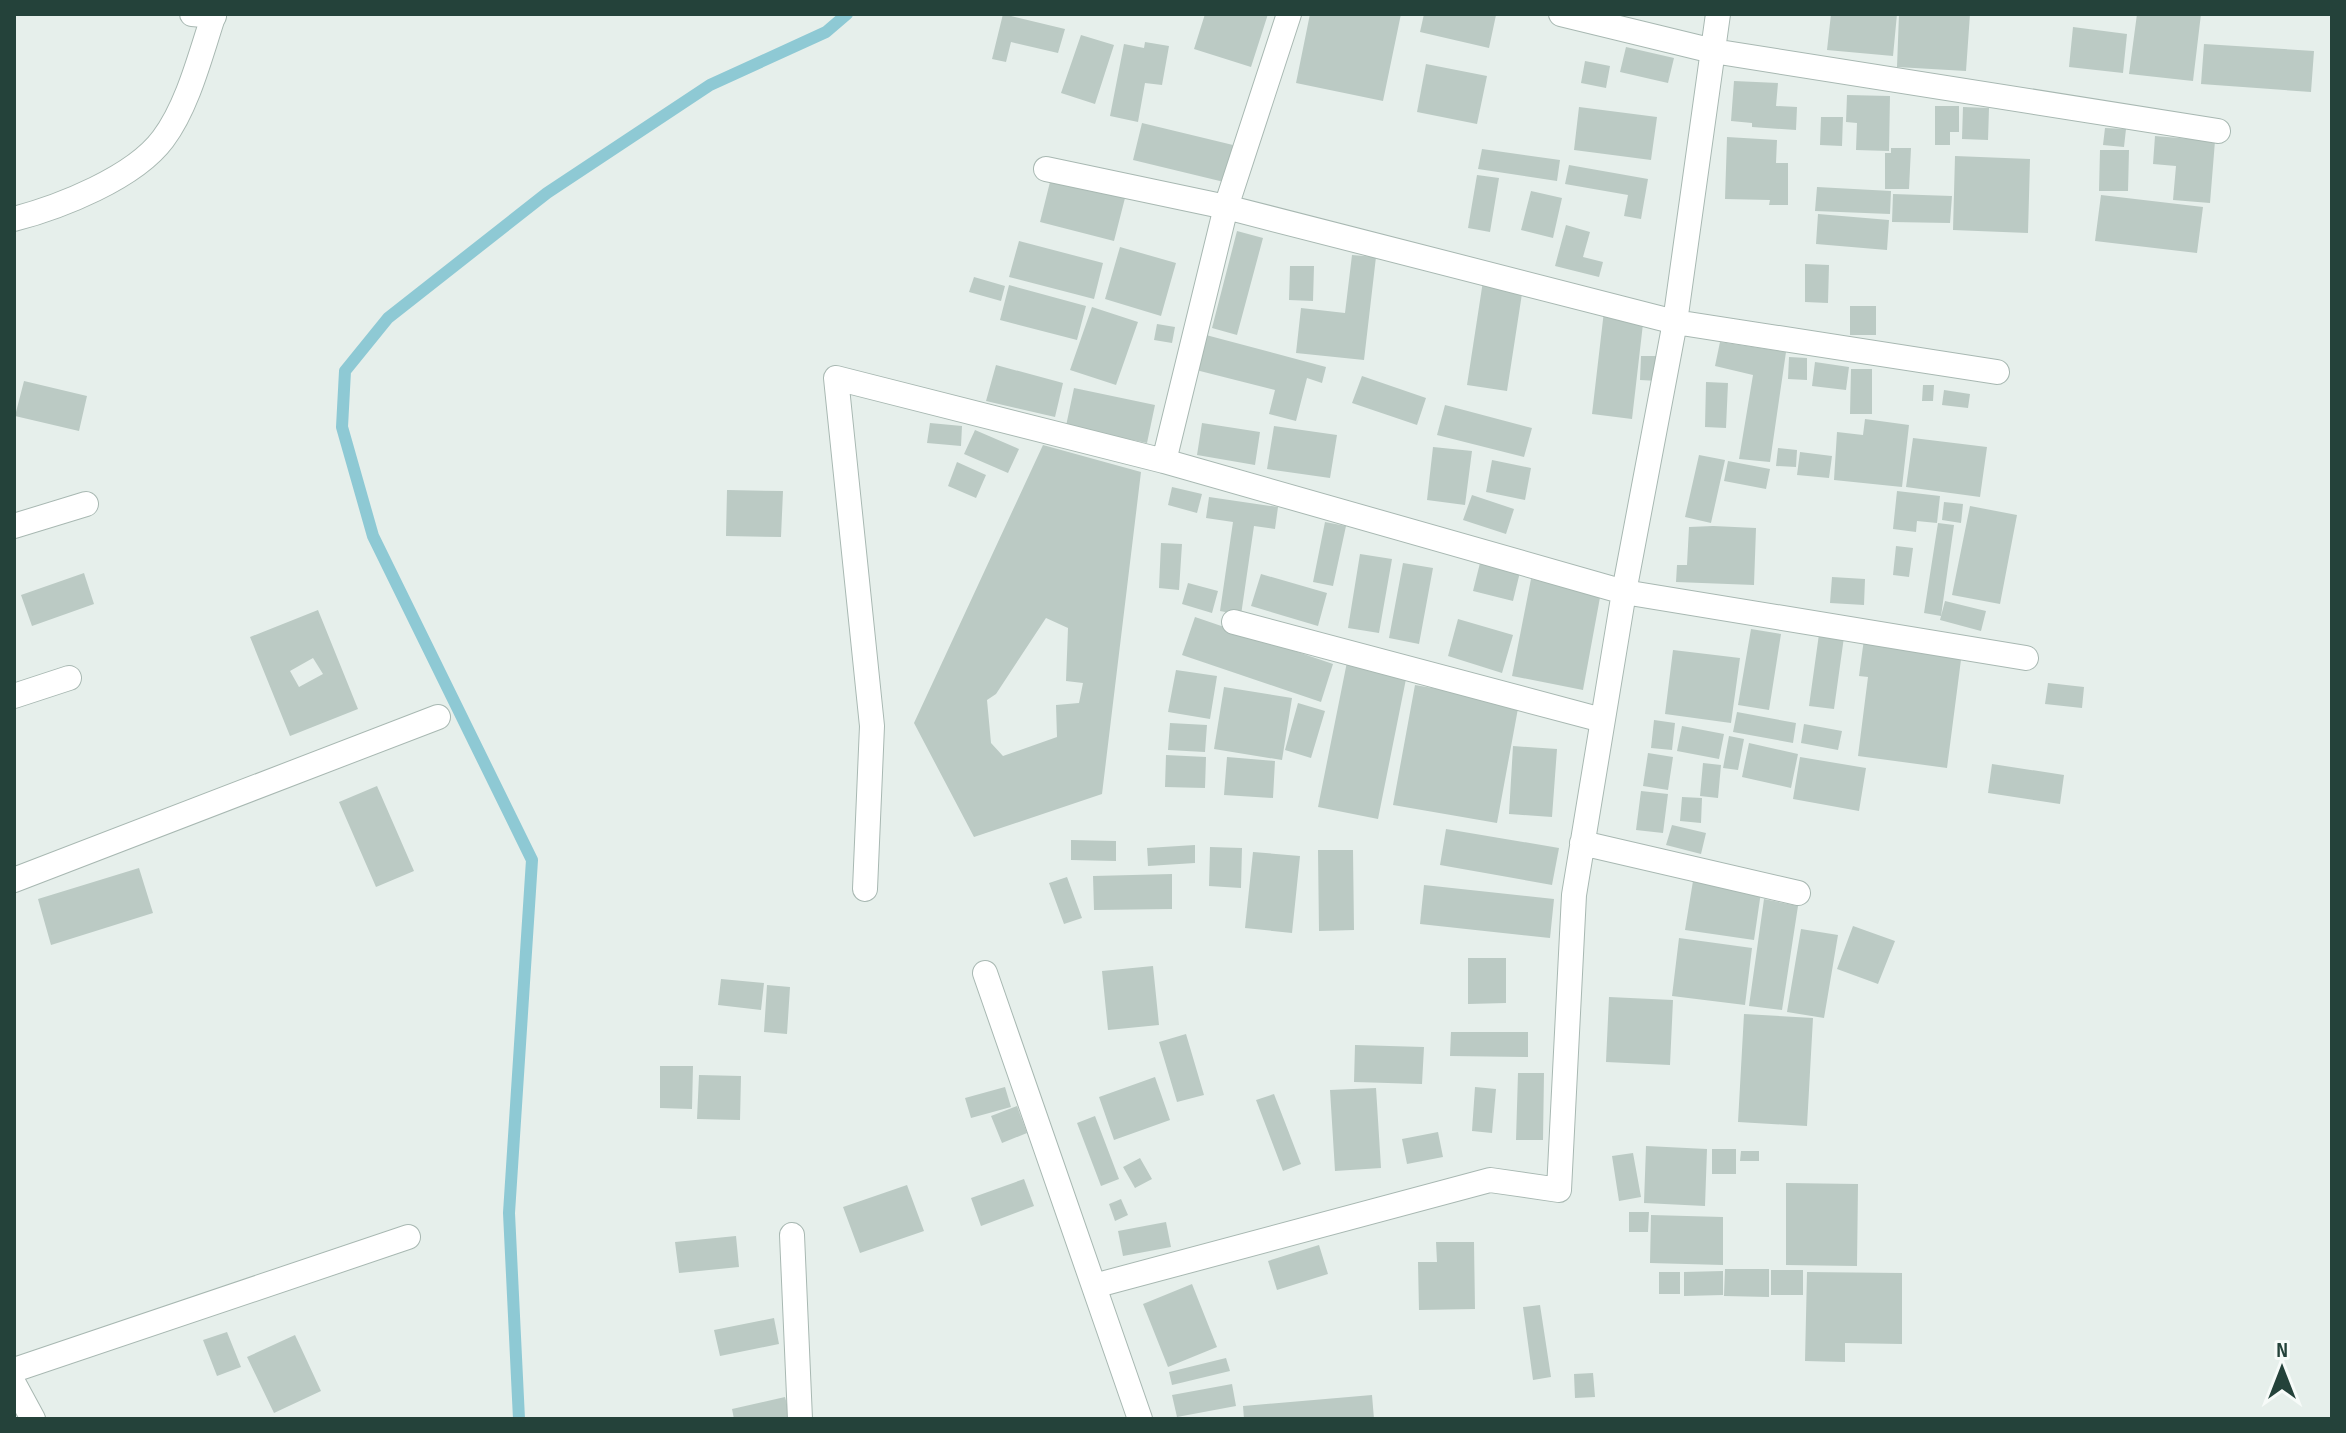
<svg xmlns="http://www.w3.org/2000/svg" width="2346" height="1433" viewBox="0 0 2346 1433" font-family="'Sofia Sans Condensed',sans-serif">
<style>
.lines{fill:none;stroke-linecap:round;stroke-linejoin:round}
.stream{stroke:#8ec9d4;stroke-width:12}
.building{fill:#bbcac4;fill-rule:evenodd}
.minor-casing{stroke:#a8b8b2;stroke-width:26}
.tertiary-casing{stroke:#a8b8b2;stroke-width:26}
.minor{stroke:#fff;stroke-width:24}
.tertiary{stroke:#fff;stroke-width:24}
</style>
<rect width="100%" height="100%" fill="#e6efeb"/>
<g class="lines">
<!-- stream -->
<path class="stream" d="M519,1419L509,1213L532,860L373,536L342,427L345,371L388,318L547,193L710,85L826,32L847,14"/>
</g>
<!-- building -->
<path class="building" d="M1003,14L1065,29L1058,53L1011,42L1006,62L992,59Z
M1205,14H1268L1251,67L1194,49Z
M1310,14H1401L1383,101L1296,83Z
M1424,14L1496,15L1489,48L1420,32Z
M1831,14H1897L1893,56L1827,50Z
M1899,14H1970L1966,71L1897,67Z
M2137,14H2201L2193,81L2129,74Z
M2073,27L2127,34L2123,73L2069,67Z
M1081,35L1114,45L1095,104L1061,93Z
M1145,42L1169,46L1162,85L1145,83L1138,122L1110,116L1124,44L1144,48Z
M2204,44L2314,51L2311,92L2201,84Z
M1626,47L1674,58L1668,83L1620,72Z
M1585,61L1610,66L1606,88L1581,83Z
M1426,64L1487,76L1477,124L1417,112Z
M1734,81L1778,83L1776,106L1797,107L1796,130L1752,127V123L1731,121Z
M1847,95L1890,96L1889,151L1856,150L1857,123L1846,122Z
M1935,106H1959V132H1950V145H1935Z
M1579,107L1657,117L1651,160L1574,150Z
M1963,107L1989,108L1988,140L1962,139Z
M1821,117H1843L1842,146L1820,145Z
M1142,123L1233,145L1224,182L1133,160Z
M2105,128L2126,129L2124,147L2103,145Z
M2155,136L2215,141L2210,203L2173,200L2176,166L2153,164Z
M1727,137L1777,140L1776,163H1788V205H1769L1770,200L1725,199Z
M1891,148H1911L1909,189H1885V153H1891Z
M1482,149L1560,160L1557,181L1478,169Z
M2100,150H2129L2128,191H2099Z
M1955,156L2030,159L2028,233L1953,230Z
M1569,165L1648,179L1641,219L1624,216L1628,195L1565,184Z
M1477,175L1499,178L1490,232L1468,228Z
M1051,178L1125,198L1114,241L1040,222Z
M1817,187L1891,191L1890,214L1815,211Z
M1531,191L1562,198L1553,238L1521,230Z
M1893,194L1952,196L1950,223L1892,222Z
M2101,195L2203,207L2197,253L2095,241Z
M1818,214L1889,220L1887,250L1816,244Z
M1566,225L1590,232L1583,257L1603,262L1599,277L1555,266Z
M1237,231L1263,238L1237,335L1212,328Z
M1019,241L1103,263L1094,299L1009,277Z
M1120,247L1176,263L1161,316L1105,299Z
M1352,255L1376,257L1364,360L1296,353L1301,308L1345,313Z
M1805,264L1829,265L1828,303L1805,302Z
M1290,266H1314L1313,301L1289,300Z
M974,277L1005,286L1001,301L969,292Z
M1483,281L1523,287L1507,391L1467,385Z
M1009,285L1086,306L1077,340L1000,320Z
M1850,306H1876V335H1850Z
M1092,307L1138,322L1116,385L1070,370Z
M1604,311L1644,315L1632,419L1592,414Z
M1157,324L1175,327L1172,343L1154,340Z
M1206,335L1326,367L1322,383L1307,378L1296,421L1269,414L1275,390L1196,370Z
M1720,342L1786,352L1770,462L1739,459L1753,375L1715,366Z
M1641,356H1659L1658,381L1640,380Z
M1789,357L1807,358V380L1788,379Z
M1815,362L1849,367L1846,390L1812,386Z
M996,365L1063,383L1055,417L986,401Z
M1851,369H1872V414H1850Z
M1362,376L1426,398L1417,425L1352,403Z
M24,381L87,396L79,431L15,416Z
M1706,382L1728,383L1726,428L1705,427Z
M1923,385H1934L1933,401H1922Z
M1074,388L1155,405L1147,443L1066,426Z
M1944,390L1970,394L1968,408L1942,405Z
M1445,405L1532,428L1524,457L1437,435Z
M1865,419L1909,425L1902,487L1834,480L1837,432L1863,435Z
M930,423L962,426L961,446L927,443Z
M1202,423L1260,432L1255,465L1197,455Z
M1274,426L1337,435L1330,478L1267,469Z
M975,430L1019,449L1008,473L964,454Z
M1913,438L1987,447L1980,497L1906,487Z
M1043,445L1141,472L1102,794L974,837L914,723ZM1046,618L1068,628L1066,681L1083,683L1079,703L1056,705L1057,737L1003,756L991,743L987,700L996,694Z
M1433,447L1472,451L1465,505L1427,500Z
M1778,448L1797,450L1796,467L1776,466Z
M1800,452L1832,456L1829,478L1797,475Z
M1699,455L1725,460L1711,523L1685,517Z
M1492,460L1531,468L1525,500L1486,492Z
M1728,461L1770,469L1766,489L1724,481Z
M957,462L986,475L976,498L948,486Z
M1172,487L1202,494L1197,513L1168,505Z
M727,490L783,491L781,537L726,536Z
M1897,491L1940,496L1937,523L1917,521L1916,532L1893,529Z
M1472,495L1514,509L1506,534L1463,520Z
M1209,497L1278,507L1275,529L1254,526L1241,615L1220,611L1233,522L1206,518Z
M1944,502L1963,504L1961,523L1942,520Z
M1970,506L2017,515L2000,604L1952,595Z
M1325,522L1346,526L1333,586L1313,582Z
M1938,523L1954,525L1941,616L1924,613Z
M1713,526L1756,528L1754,585L1676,582L1677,565H1687L1689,527Z
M1161,543L1182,544L1179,590L1159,588Z
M1896,546L1913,548L1909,577L1893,575Z
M1360,554L1392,559L1379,633L1348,628Z
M1481,559L1521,568L1513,601L1473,591Z
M1403,563L1433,568L1419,644L1389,638Z
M84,573L94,604L32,626L21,595Z
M1261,574L1327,593L1318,626L1251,606Z
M1832,577L1865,579L1864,605L1830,603Z
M1531,579L1601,592L1583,690L1512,676Z
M1188,583L1218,591L1212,613L1182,604Z
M1945,601L1986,611L1981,631L1940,620Z
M318,610L358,709L290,736L250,637ZM313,658L323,674L299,687L290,671Z
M1195,617L1333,664L1321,702L1182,655Z
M1458,619L1513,635L1502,673L1448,656Z
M1751,629L1781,634L1769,710L1738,705Z
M1819,634L1844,637L1834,709L1809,706Z
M1864,639L1962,652L1947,768L1858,756L1868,677L1859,676Z
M1673,650L1740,658L1731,723L1665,714Z
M1347,662L1407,674L1378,819L1318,807Z
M1176,670L1217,676L1210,719L1168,712Z
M2048,683L2084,687L2082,708L2045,704Z
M1415,685L1519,703L1497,823L1393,805Z
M1224,687L1292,698L1282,760L1214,749Z
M1298,703L1325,711L1311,758L1285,750Z
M1737,712L1796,723L1793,743L1733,732Z
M1654,720L1675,723L1672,750L1651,748Z
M1170,723L1207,725L1205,752L1168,750Z
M1804,724L1842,731L1838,750L1801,743Z
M1682,726L1724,734L1719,759L1677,751Z
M1729,736L1744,739L1738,770L1723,768Z
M1749,743L1798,754L1791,788L1742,777Z
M1513,746L1557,749L1552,817L1509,814Z
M1648,753L1673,757L1668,790L1643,786Z
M1166,755L1206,757L1205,788L1165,787Z
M1227,757L1275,761L1273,798L1224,795Z
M1800,757L1866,768L1859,811L1793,799Z
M1703,763L1721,765L1718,798L1700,796Z
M1992,764L2064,775L2060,804L1988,793Z
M377,786L414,871L376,887L339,802Z
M1641,791L1668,794L1663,833L1636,830Z
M1682,797L1702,798L1701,823L1680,821Z
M1672,825L1706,833L1701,854L1666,845Z
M1446,829L1559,848L1552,885L1440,865Z
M1071,840L1116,841V861L1071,860Z
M1195,845V863L1148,866L1147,848Z
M1210,847L1242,848L1241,888L1209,886Z
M1318,850H1353L1354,930L1319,931Z
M1253,852L1300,856L1292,933L1245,928Z
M139,868L153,913L51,945L38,899Z
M1172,874V909L1094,910L1093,876Z
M1067,877L1082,918L1064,924L1049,883Z
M1693,881L1761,892L1754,940L1685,930Z
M1424,885L1554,899L1550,938L1420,924Z
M1764,899L1798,906L1782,1010L1749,1006Z
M1853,926L1895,941L1878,984L1837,969Z
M1801,929L1838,935L1824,1018L1787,1012Z
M1679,938L1752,948L1745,1005L1672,996Z
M1468,958H1506V1003L1468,1004Z
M1153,966L1159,1025L1108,1030L1102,971Z
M721,979L764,983L761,1010L718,1005Z
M767,985L790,987L787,1034L764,1032Z
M1609,997L1673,1000L1670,1065L1606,1062Z
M1744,1014L1813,1018L1807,1126L1738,1122Z
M1451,1032H1528V1057L1450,1056Z
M1186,1034L1204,1095L1177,1102L1159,1042Z
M1355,1045L1424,1047L1422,1084L1354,1082Z
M660,1066H693L692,1109L660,1108Z
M1518,1073H1544L1543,1140H1516Z
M699,1075L741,1076L740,1120L697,1119Z
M1155,1077L1170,1120L1114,1140L1099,1097Z
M1005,1087L1011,1107L971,1118L965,1098Z
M1475,1087L1496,1089L1492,1133L1472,1131Z
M1376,1088L1381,1168L1335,1171L1330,1090Z
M1274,1094L1301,1164L1283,1171L1256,1100Z
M1017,1106L1027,1133L1002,1143L991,1116Z
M1095,1116L1119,1179L1101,1186L1077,1123Z
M1438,1132L1443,1157L1407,1164L1402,1139Z
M1646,1146L1707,1149L1705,1206L1644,1203Z
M1712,1149H1736V1174H1712Z
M1741,1151H1759V1161H1740Z
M1633,1153L1641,1197L1619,1201L1612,1156Z
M1140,1158L1152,1179L1135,1188L1123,1167Z
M1024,1179L1034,1206L981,1226L971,1198Z
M1786,1183L1858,1184L1857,1266L1786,1265Z
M907,1185L924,1231L860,1253L843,1207Z
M1121,1199L1128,1215L1115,1221L1109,1204Z
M1629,1212H1649L1648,1232H1629Z
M1651,1215L1723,1217V1265L1650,1263Z
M1166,1222L1171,1247L1123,1256L1118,1231Z
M736,1236L739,1267L679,1273L675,1242Z
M1436,1242H1474L1475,1309L1419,1310L1418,1262H1437Z
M1319,1245L1328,1274L1277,1290L1268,1261Z
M1725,1269H1769V1297L1724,1296Z
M1771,1270H1803V1295H1771Z
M1723,1271V1295L1684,1296V1272Z
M1659,1272H1680V1294H1659Z
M1807,1272L1902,1273V1344L1845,1343V1362L1805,1361Z
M1192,1284L1217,1347L1168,1367L1143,1304Z
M1540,1305L1551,1377L1533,1380L1523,1307Z
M774,1318L779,1344L720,1356L714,1330Z
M227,1332L241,1367L217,1376L203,1340Z
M295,1335L321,1391L274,1413L247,1357Z
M1226,1358L1230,1371L1172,1385L1169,1372Z
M1593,1373L1595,1397L1575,1398L1574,1374Z
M1232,1384L1236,1406L1177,1417L1172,1395Z
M1372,1395L1374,1419H1244L1243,1406Z
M785,1397L791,1419H734L732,1409Z"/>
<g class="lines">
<!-- minor casing -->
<g class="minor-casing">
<path id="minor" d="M192,14L214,16
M1561,14L1713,51L2218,131
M1046,169L1226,207L1675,322L1997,372
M1164,461L1226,207L1289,14
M14,526L86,504
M1234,622L1602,720
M14,696L69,678
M1582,843L1798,893
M14,880L438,717
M865,889L872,726L836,378L1164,461L1624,592L2026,658
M985,973L1140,1419
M792,1235L800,1419
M1094,1286L1490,1180L1559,1190L1574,895L1624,592L1675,322L1718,14
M14,1370L408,1237"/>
</g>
<!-- tertiary casing -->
<g class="tertiary-casing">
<path id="tertiary" d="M14,219C60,207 134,178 163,139C188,106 201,53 214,14
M14,1384L33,1419"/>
</g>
<!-- minor -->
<use href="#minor" class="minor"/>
<!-- tertiary -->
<use href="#tertiary" class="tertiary"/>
</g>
<!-- border -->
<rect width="2346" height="1433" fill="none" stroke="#24423a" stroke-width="32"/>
<!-- north arrow -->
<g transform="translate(2282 1369)" stroke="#f7fbf9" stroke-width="6" paint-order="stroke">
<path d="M0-6L14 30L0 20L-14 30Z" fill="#24423a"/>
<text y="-12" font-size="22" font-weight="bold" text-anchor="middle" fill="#24423a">N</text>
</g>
</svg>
